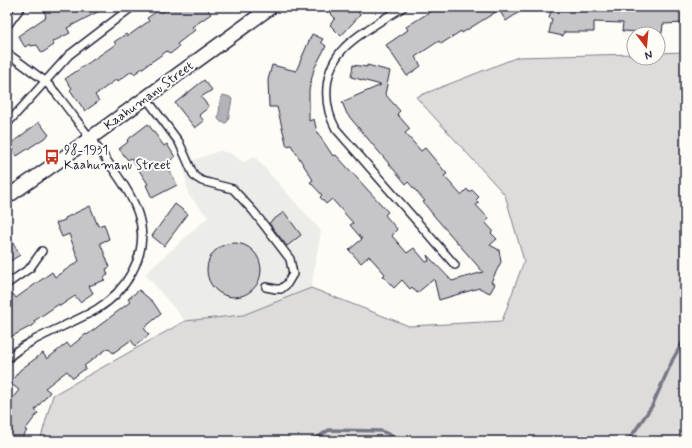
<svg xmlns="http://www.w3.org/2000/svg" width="692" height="448" viewBox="0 0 692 448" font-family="Mynerve,sans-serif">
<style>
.built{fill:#ecece9}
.green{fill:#dddcdb;stroke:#807f8b}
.water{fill:#b2b2b7;stroke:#787885}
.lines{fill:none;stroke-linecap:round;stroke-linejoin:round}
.stream{stroke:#787885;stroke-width:3.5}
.building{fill:#c6c6c8;stroke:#22223b}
.service-casing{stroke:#22223b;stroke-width:10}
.minor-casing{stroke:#22223b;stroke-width:16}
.service{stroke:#fdfcf7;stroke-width:7}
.minor{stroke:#fdfcf7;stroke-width:13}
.labels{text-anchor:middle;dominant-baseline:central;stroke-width:4;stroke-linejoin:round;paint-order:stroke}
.street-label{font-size:13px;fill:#22223b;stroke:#fdfcf7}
.poi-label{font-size:13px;fill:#22223b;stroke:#fdfcf7;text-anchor:start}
</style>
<rect width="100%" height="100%" fill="#fdfcf7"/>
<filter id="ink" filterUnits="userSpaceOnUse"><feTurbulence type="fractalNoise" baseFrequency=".025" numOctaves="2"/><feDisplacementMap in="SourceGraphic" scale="8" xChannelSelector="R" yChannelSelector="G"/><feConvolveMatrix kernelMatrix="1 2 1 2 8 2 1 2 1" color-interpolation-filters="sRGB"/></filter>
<g filter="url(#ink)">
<!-- built -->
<path class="built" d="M160,108L188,148L194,160L219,151L230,153L243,162L255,157L321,231L311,288L243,315L185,321L145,274L208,217L188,194L183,162L176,149L151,115Z"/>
<!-- green -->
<path class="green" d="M685,52V441H40L53,395L185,321L243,315L311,288L409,326L502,321L524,261L505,195L416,97L518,57L634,54V58H658V53Z"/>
<!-- water -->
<path class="water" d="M223,95L230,97L232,99L228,121L226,123L221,122L218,119L221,98Z"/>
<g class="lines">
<!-- stream -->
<path class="stream" d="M312,441L329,430L381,431L406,441
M628,441L652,406L673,359L685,338"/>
</g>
<!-- building -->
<path class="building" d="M50,7H107L67,28L70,33L52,42L54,45L42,53L37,45L31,46L30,44L25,47L18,36L46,17L44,10Z
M169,7H206L211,14L192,27L195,30L177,44L179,47L170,54L167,51L134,74L132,71L118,81L117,79L95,95L99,101L85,111L70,90L72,88L65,79L116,44L114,42L126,34L128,36L149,21L147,18L159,10L161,13Z
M338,7H356L360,15L341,36L330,25L335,18L331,14Z
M442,7H527L506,21L499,10L462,33L461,31L441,44L439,41L415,57L421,66L407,76L386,45L408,30L406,27L436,8L437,10Z
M552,7H685V23L663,24L662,33L622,31L623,23L594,22V32H564L563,36L549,33L552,19L549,18Z
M312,34L323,39L321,42L326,46L314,69L309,90V121L314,119L317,132L333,156L336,155L388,212L385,215L397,229L392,236L407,253L414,248L426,262L429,261L427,255L452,281L483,272L435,217L423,202L425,201L408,182L406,184L347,114L342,102L381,85L351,77L353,65L367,67V65L390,71L385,94L400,111L397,114L410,129L405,133L421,151L425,148L447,174L444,176L461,195L467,189L469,192L472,190L479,197L476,200L479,203L476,205L489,219L485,222L493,231L491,233L497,239L490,245L499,250L501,262L491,282L495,284L490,293L479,288L439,300L434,279L417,293L412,287L410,289L402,280L394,288L383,276L385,274L369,256L361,263L349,250L362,239L350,225L353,223L332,199L326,204L320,197L322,195L310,182L313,180L291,145L287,146L286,143L277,107H269L268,80L272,65L296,71Z
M204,80L212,90L201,97L209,107L199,115L204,121L195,128L175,103Z
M39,122L49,135L17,156L9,145Z
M148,124L164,146L167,144L175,157L166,163L177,185L152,198L146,185L148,184L131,158L128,160L119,149L128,142L127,140Z
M175,204L188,214L164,246L152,236Z
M90,206L98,226L104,224L109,239L100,243L110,267L106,269L108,275L104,277L105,280L89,286L93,293L80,302L75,296L60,306L59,304L34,321L35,324L7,339V297L13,294L16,298L52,272L55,277L79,261L69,234L62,237L56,223L65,220V218Z
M284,212L301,235L287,246L269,223Z
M7,233L20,255L7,263Z
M207 270a27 27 0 1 1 54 0a27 27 0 1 1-54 0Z
M139,290L153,302L161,314L144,328L149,335L135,346L131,340L113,353L108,348L84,366L86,368L73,378L67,371L45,388L50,392L35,410L38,413L25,430L27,431L19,441H13L7,437V405L19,390L10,383L20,370L43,353L47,359L67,343L70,347L86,334L87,335L130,302L128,299Z"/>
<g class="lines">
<!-- service casing -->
<g class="service-casing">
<path id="service" d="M403,7C383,20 362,31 345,47C323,69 322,104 336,129L455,265
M7,26L21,7
M7,53L45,81L56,93C71,112 85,132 100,151C127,189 158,224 132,272C124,287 112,300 97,309C71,325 28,338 7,359
M146,98L179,142L194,176L202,181L233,189L254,212L290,259L293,274L287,284L281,289H276L266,287
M7,124L69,55L132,7
M7,284L30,268L42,251"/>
</g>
<!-- minor casing -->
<g class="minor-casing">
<path id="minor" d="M7,197L56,163L271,7"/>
</g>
<!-- service -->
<use href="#service" class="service"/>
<!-- minor -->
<use href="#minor" class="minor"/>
</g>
</g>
<!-- icons -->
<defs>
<g id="bus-bare" transform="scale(1.2)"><path d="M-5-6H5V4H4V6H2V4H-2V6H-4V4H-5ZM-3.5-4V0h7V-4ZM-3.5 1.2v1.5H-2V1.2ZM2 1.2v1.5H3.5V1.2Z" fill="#c8321e" stroke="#fdfcf7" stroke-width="2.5" paint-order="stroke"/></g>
</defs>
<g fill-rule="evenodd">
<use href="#bus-bare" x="52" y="157"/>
</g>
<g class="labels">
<!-- street labels -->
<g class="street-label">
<text transform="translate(149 96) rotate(-36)">Kaahumanu Street</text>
</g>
<!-- poi labels -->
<g class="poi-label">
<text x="64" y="150">98-1931<tspan x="64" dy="15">Kaahumanu Street</tspan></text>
</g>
</g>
<!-- margin -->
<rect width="692" height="448" fill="none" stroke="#fdfcf7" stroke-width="24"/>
<rect x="12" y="12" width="668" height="424" fill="none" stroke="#22223b" stroke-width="1.5" filter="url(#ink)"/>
<!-- north arrow -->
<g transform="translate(646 46) rotate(164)"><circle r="19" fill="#fdfcf7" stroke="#a5a5ac"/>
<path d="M0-3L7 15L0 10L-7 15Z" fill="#c8321e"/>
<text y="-6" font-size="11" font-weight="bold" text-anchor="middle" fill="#22223b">N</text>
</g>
</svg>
